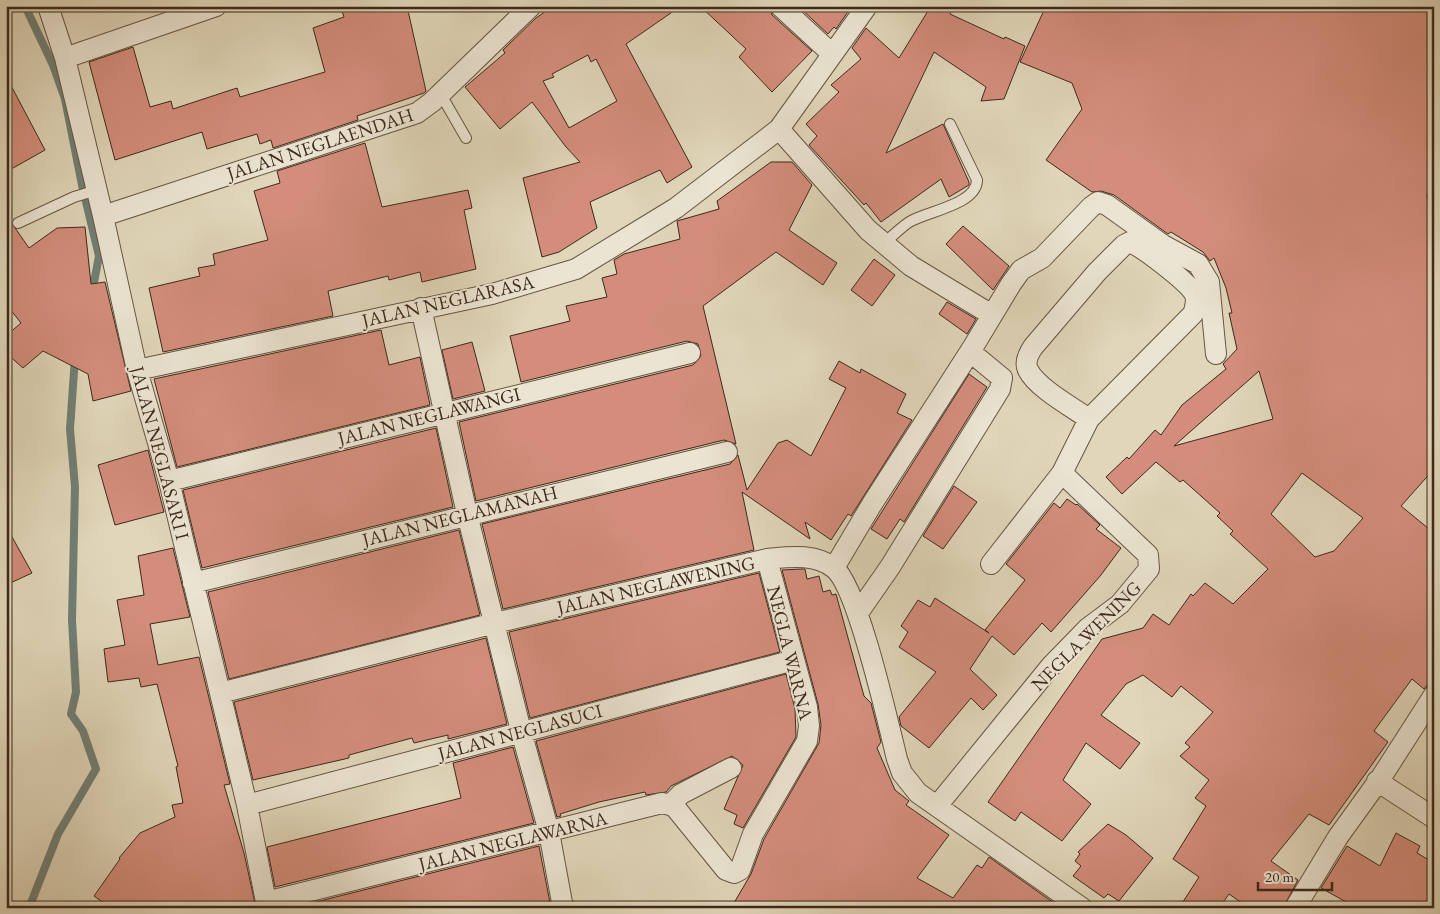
<svg xmlns="http://www.w3.org/2000/svg" width="1440" height="914" viewBox="0 0 1440 914" font-family="'EB Garamond',serif">
<style>
.lines{fill:none;stroke-linecap:round;stroke-linejoin:round}
.stream{stroke:#717f75;stroke-width:8}
.building{fill:#d48d7c;stroke:#3d291b;fill-rule:evenodd}
.lane-casing{stroke:#665442;stroke-width:12}
.street-casing{stroke:#665442;stroke-width:22}
.lane{stroke:#ebe4d2;stroke-width:10}
.street{stroke:#ebe4d2;stroke-width:20}
.labels{text-anchor:middle;dominant-baseline:central;stroke-width:4;stroke-linejoin:round;paint-order:stroke}
.street-label{font-size:19px;fill:#3d291b;stroke:#ebe4d2}
</style>
<rect width="100%" height="100%" fill="#e0d6b9"/>
<filter id="stains"><feTurbulence type="fractalNoise" baseFrequency=".004" numOctaves="4"/><feColorMatrix values="0 0 0 0 .2 0 0 0 0 .09 0 0 0 0 .02 0 0 0 .5 -.17"/></filter>
<radialGradient id="worn" r=".72"><stop offset=".6" stop-color="#630" stop-opacity="0"/><stop offset="1" stop-color="#630" stop-opacity=".3"/></radialGradient>
<g class="lines">
<!-- stream -->
<path class="stream" d="M25,6L53,65L65,99L82,185L99,256L92,293
M29,908L58,834L96,769L83,731L71,714L76,692L72,620L75,487L70,429L75,357"/>
</g>
<!-- building -->
<path class="building" d="M357,6H407L426,91L424,93L357,116L358,120L273,148L271,140L260,144L257,134L207,149L202,132L115,160L89,62L133,47L150,107L171,101L173,109L237,88L240,97L325,72L313,28L344,17L342,11Z
M553,6H681L626,44L692,167L667,183L660,170L590,202L597,228L559,252L542,257L523,178L580,162L566,147L532,102L500,129L465,87L505,53L503,50L536,18ZM588,55L591,62L596,59L617,101L569,128L543,81L554,77L552,74Z
M700,6H768L772,15L812,51L772,92L739,57L746,49Z
M798,6H852L836,29L834,27L828,34Z
M931,6H954L950,14L1004,39L1005,37L1025,46L1004,99L981,101L986,87L934,52L886,153L943,124L969,182V185L949,197L941,179L881,222L866,203L864,205L809,145L817,136L806,124L839,92L831,85L861,59L852,48L866,28L899,58Z
M1046,6H1434V57L1429,60L1431,67L1428,68L1434,90V113L1428,114L1434,136V193L1427,195L1434,221V469L1401,506L1434,533V677L1424,689L1412,679L1374,731L1388,742L1329,825L1309,814L1271,861L1298,880L1283,908H1249L1229,894L1219,908H1179L1199,877L1173,859L1206,806L1195,798L1209,780L1180,756L1190,747L1185,743L1213,712L1181,686L1172,697L1143,675L1126,684L1101,715L1140,743L1120,769L1086,743L1063,780L1091,804L1062,841L1021,812L1015,821L988,802L1102,639L1143,628L1153,614L1169,625L1191,594L1193,596L1205,583L1233,604L1268,569L1230,534L1233,531L1217,516L1220,513L1183,480L1180,482L1156,462L1122,494L1106,477L1127,457L1129,459L1155,430L1161,435L1182,405L1226,369L1223,364L1237,349L1229,313H1232L1226,288L1214,258L1210,261L1203,252L1171,232L1168,234L1114,195L1101,191L1092,192L1046,160L1082,109L1072,83L1020,62ZM1259,371L1273,419L1174,446ZM1302,473L1363,518L1334,551L1315,557L1271,514Z
M6,76L45,150L6,172Z
M365,143L382,207L468,190L472,208L464,210L476,269L422,282L420,272L389,280L388,276L328,291L333,316L163,352L149,288L200,276L198,268L215,265L213,254L268,240L254,191L280,183L277,171Z
M771,162H792L812,185L789,230L837,263L823,285L776,252L703,306L736,444L724,440L476,501L459,422L693,365L701,356L698,344L687,341L521,382L510,336L570,321L566,306L607,297L602,278L617,274L614,260L624,254L680,239L677,221L719,209L717,201Z
M6,215L29,248L57,228L85,227L91,284L105,282L131,391L93,401L88,374L43,351L23,368L6,353V336L21,323L6,304Z
M963,226L1009,266L993,290L946,244Z
M874,259L895,275L872,306L851,290Z
M947,302L976,319L967,334L939,314Z
M381,330L389,365L420,357L430,405L177,467L154,379Z
M472,342L485,391L453,399L442,350Z
M839,361L860,373L861,369L906,394L897,413L912,420L851,516L848,514L831,540L805,522L810,539L742,492L754,550L503,609L482,524L730,464L738,455L747,490L778,443L787,440L811,456L846,388L829,379Z
M969,374L987,387L904,522L900,519L887,539L871,529Z
M436,428L453,507L202,568L183,490Z
M148,450L164,512L115,525L98,465Z
M954,486L977,502L943,549L923,536Z
M1067,499L1076,505L1077,504L1100,525L1096,529L1121,548L1101,575L1051,632L1042,623L1014,655L992,636L970,669L997,695L983,710L971,698L929,748L901,726L899,717L936,672L899,647L908,632L901,626L918,600L930,607L935,598L989,633L985,630L1025,580L1006,564L1054,503L1060,508Z
M6,526L32,573L6,585Z
M459,530L480,615L229,679L208,592Z
M173,548L190,617L150,624L158,665L199,657L230,784L224,785L244,853L256,908H111L94,896L120,859L119,858L140,833L175,817L172,805L183,803L176,767L178,766L157,684L141,687L139,678L108,682L104,649L125,645L117,600L144,595L138,556Z
M801,569H805L807,579L819,576L823,592L830,590L832,595L836,594L864,696L871,703L881,742L877,748L895,790L909,801L906,805L949,835L917,878L953,898L977,865L982,868L989,857L1061,908H731L751,874L764,839L819,743L821,725L818,704L782,570Z
M759,573L780,652L530,718L509,632Z
M486,638L507,724L448,739V735L414,743L412,738L349,755V758L253,780L234,702Z
M786,674L795,709L796,737L743,828L734,824L737,815L724,809L743,765L732,756L671,786L666,792L646,795L645,792L599,802L560,814L561,816L557,817L536,741Z
M513,747L534,823L275,887L267,847L461,798L453,763Z
M1108,824L1126,835L1153,858L1119,901L1108,894L1104,898L1073,876L1081,866L1075,861L1080,854L1078,852Z
M1396,833L1420,846L1417,853L1434,863V908H1357L1321,888L1347,846L1380,866Z
M539,846L551,908H292Z"/>
<g class="lines">
<!-- lane casing -->
<g class="lane-casing">
<path id="lane" d="M440,93L466,138
M18,223L74,197L97,190
M884,243C893,236 902,226 911,221C929,211 977,204 977,180L950,124"/>
</g>
<!-- street casing -->
<g class="street-casing">
<path id="street" d="M48,6L65,58L103,216L137,370L169,481L247,805L266,902L662,803L674,806L726,870L734,873L740,870L753,834L807,741L809,726L807,707L767,559
M780,6L831,53
M65,58L216,6
M779,129L868,230L911,266L992,315
M103,216L417,113L432,102L531,6
M421,308L467,514L521,731L549,832L563,908
M137,370L492,294L576,269L676,208L779,129L867,6
M169,481L690,353
M991,564L1062,473
M834,568L872,504L973,347L1011,284L1021,270L1042,258L1091,207L1098,202L1107,205L1163,245L1198,264L1209,282L1216,354
M193,583L727,452
M858,613L890,567L1000,389L1002,378L979,359
M220,693L495,623L767,559C789,557 815,553 834,568C858,587 888,723 897,759L902,773L918,793L1082,908
M1377,781L1434,818
M671,804L681,794L731,768
M247,805L794,660
M937,806L1051,666L1088,628L1120,604L1149,569L1148,555L1062,473L1089,419L1193,314C1195,309 1197,300 1195,295C1190,283 1142,247 1130,242L1124,245L1097,272L1033,347C1029,353 1024,362 1028,370C1037,388 1072,407 1089,419
M1295,908L1338,837L1382,776L1434,695"/>
</g>
<!-- lane -->
<use href="#lane" class="lane"/>
<!-- street -->
<use href="#street" class="street"/>
</g>
<g class="labels">
<!-- street labels -->
<g class="street-label">
<text transform="translate(320 144) rotate(-18)">JALAN NEGLAENDAH</text>
<text transform="translate(448 301) rotate(-13)">JALAN NEGLARASA</text>
<text transform="translate(429 416) rotate(-14)">JALAN NEGLAWANGI</text>
<text transform="translate(160 453) rotate(75)">JALAN NEGLASARI I</text>
<text transform="translate(460 516) rotate(-14)">JALAN NEGLAMANAH</text>
<text transform="translate(656 585) rotate(-13)">JALAN NEGLAWENING</text>
<text transform="translate(1086 636) rotate(-45)">NEGLA WENING</text>
<text transform="translate(790 653) rotate(76)">NEGLA WARNA</text>
<text transform="translate(520 732) rotate(-15)">JALAN NEGLASUCI</text>
<text transform="translate(513 841) rotate(-14)">JALAN NEGLAWARNA</text>
</g>
</g>
<!-- margin -->
<rect width="1440" height="914" fill="none" stroke="#e0d6b9" stroke-width="25"/>
<rect x="8" y="8" width="1425" height="899" fill="none" stroke="#3d291b" stroke-width="2.5"/>
<rect x="12" y="12" width="1415" height="889" fill="none" stroke="#3d291b"/>
<!-- scale -->
<path d="M1258 882v8h74v-8" fill="none" stroke="#3d291b" stroke-width="2.5"/>
<text x="1265" y="882" font-size="15" fill="#3d291b" stroke="#ebe4d2" stroke-width="4" paint-order="stroke">20 m</text>
<rect width="100%" height="100%" filter="url(#stains)"/>
<rect width="100%" height="100%" fill="url(#worn)"/>
</svg>
